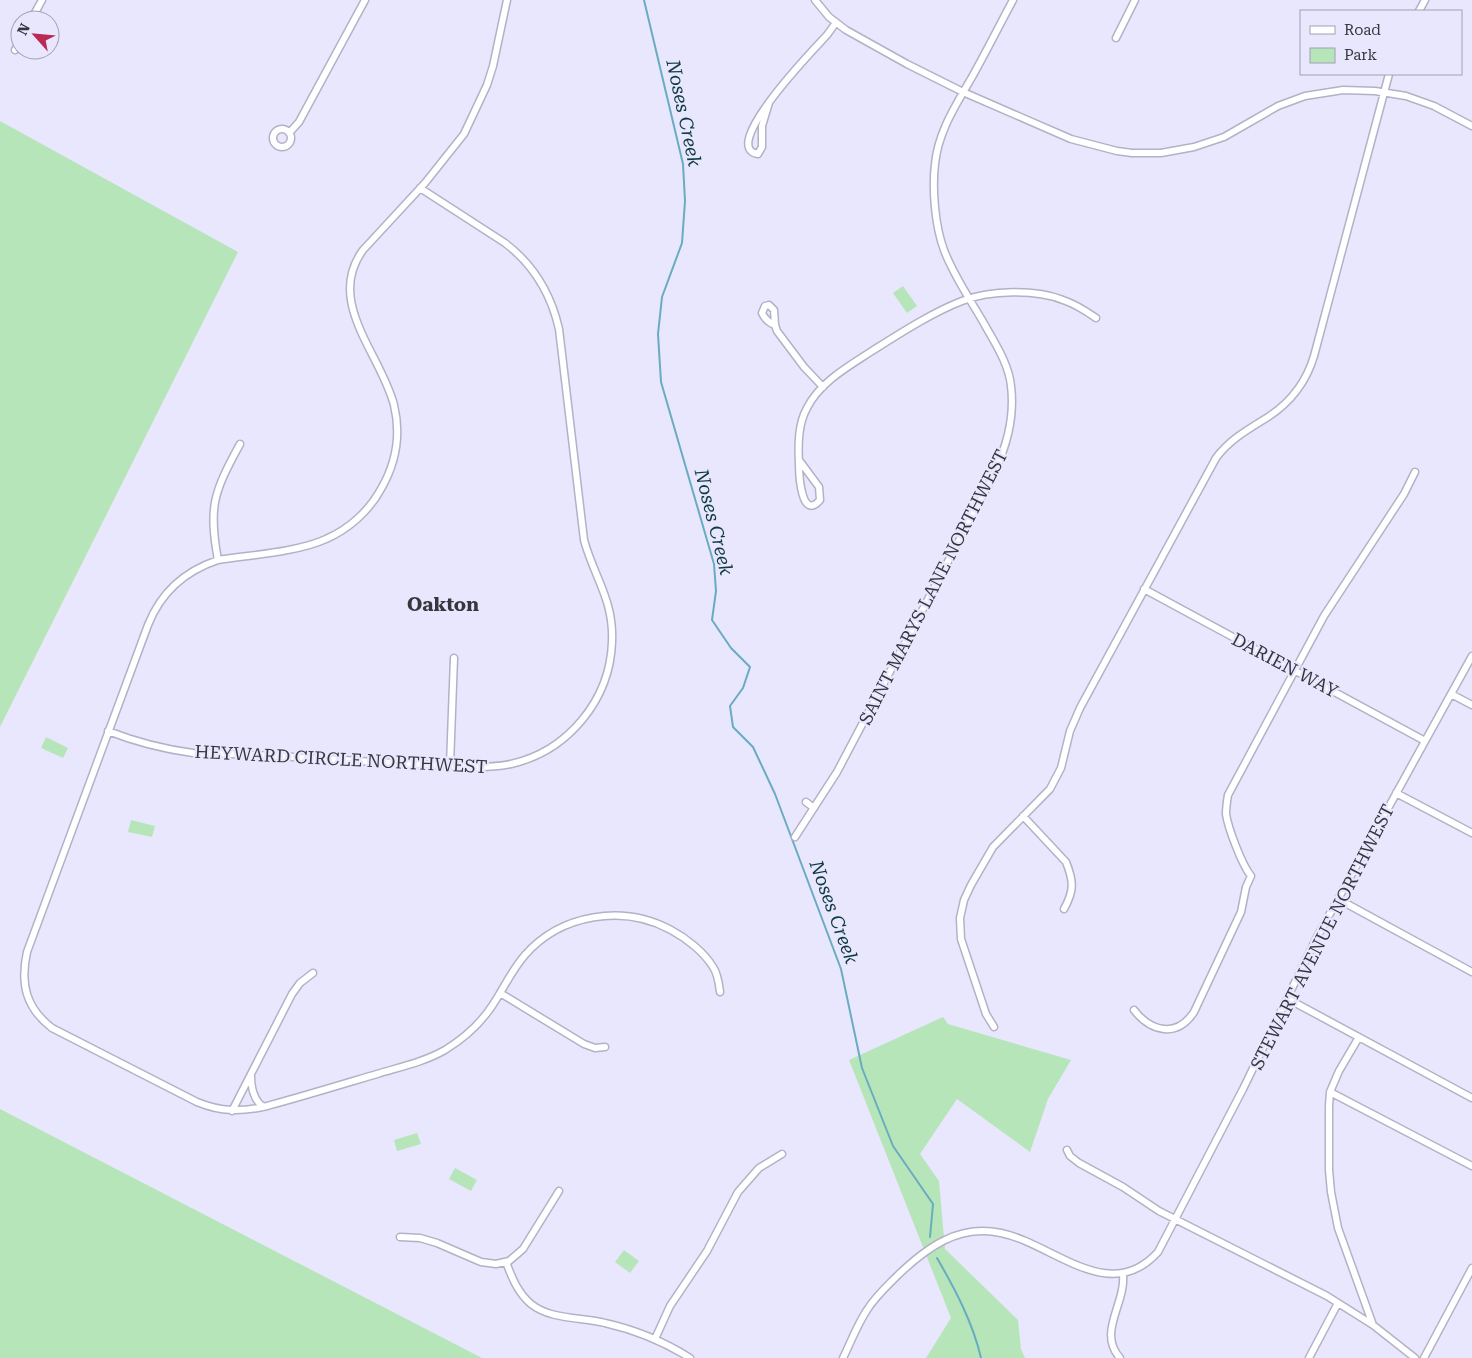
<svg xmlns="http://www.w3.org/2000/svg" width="1472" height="1358" viewBox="0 0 1472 1358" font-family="'Roboto Serif',serif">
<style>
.green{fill:#b7e5ba}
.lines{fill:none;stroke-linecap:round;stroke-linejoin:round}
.stream{stroke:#69acc1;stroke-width:2}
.street-casing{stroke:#b3b1c6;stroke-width:9}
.street{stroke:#fff;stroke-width:6}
.labels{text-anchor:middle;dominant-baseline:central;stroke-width:4.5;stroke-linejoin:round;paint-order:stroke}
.street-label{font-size:18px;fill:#37363f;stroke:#e9e7fd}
.water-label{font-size:19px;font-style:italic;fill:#0d3a45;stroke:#e9e7fd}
.neighbourhood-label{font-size:19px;font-weight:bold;fill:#37363f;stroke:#e9e7fd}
</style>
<rect width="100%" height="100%" fill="#e9e7fd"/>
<!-- green -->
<path class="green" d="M0,121L238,252L0,727Z
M903,286L917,306L907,313L893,293Z
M46,737L68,748L63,758L41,748Z
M131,820L155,826L152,837L128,832Z
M943,1017L948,1024L1071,1060L1048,1099L1030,1152L957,1099L920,1154L939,1181L945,1249L1018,1320L1021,1349L1025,1358H926L951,1318L849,1060Z
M0,1109L482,1358H0Z
M417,1133L421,1144L397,1151L394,1140Z
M455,1168L477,1180L471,1191L449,1179Z
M624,1250L639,1261L630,1273L615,1262Z"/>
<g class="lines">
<!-- stream -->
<path class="stream" d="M644,0L683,164L685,201L682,243L662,297L658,334L661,382L714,564L716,591L712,620L731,648L750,667L743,688L730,706L733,727L753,747L775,794L841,969L862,1068L893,1146L933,1204L930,1237
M937,1258C955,1289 973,1323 981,1358"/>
<!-- street casing -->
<g class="street-casing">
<path id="street" d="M507,0L493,66L487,85L464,134L425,183L363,250C325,302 381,354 394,405C401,434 396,463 381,489C369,511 349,529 326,539C298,552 250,555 218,560C185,571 161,592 148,625L27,952C20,984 26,1008 52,1028L197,1102C221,1112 242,1112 267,1106C304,1096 340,1085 377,1074C400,1067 424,1062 445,1050C463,1039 480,1024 492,1006C503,990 511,971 525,955C561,914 623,904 671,930C686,938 704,952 713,967C718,974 719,984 720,992
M815,0L829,17L846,30L907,64L963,92L1071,139L1117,151L1132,153H1161L1194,147L1224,137L1278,106L1305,96L1343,90L1375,91L1406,96L1434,106L1472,126
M1419,11L1425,0
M31,20L42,0
M1116,38L1135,0
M15,50L20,42
M769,103L762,126V147L758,154C717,148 818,45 827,35C830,31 833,27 836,22
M273 138a9 9 0 1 1 18 0a9 9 0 1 1-18 0Z
M290,132L299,122L365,0
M775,325C770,324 764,318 762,313L765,306L769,305L774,310L775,325L777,331L804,367L823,387
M799,460L819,487L820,500C801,522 799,473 799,464C798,445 798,424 807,408C820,382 849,366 872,351C899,334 933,312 962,301C990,290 1036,289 1063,300C1075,304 1086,311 1096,318
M218,560C208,506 214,492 240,444
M1144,589L1425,741
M1451,694L1472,705
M108,731C136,742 163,749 193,753C269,754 345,761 420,764C450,765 482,770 511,764C568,751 610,700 612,642C614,600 594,577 584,540L559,329C551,294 534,265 505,243L420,188
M450,765L454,658
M1396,793L1472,833
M806,802L814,808
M1023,816L1066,862C1074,882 1074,891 1064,909
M795,837L837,772L992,478C1006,448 1015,419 1011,386C1009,365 996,345 986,327C972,302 954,277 944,250C935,226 932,189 935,164C938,132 956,105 972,77C986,52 999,26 1013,0
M1338,899L1472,972
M500,993L584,1044L595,1048L605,1047
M1288,999L1472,1098
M1134,1010C1151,1032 1177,1038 1194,1012L1241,912L1246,887L1251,876C1242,865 1228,828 1226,814C1226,807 1227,801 1228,795L1324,616L1404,494L1415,472
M994,1027L986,1014L961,939L960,918L964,900L971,885L993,847L1050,789L1061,768L1070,731L1080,708L1216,458C1230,439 1249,429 1268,417C1291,402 1306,383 1314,356L1389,74
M1359,1037L1339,1071L1330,1092L1329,1106V1170L1331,1192L1338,1228L1373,1325
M251,1076C251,1088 253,1099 263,1107
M1330,1092L1472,1166
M232,1111L292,994L300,983L313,973
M1067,1150L1070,1156L1079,1163L1123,1187L1159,1211L1327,1296L1373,1325L1415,1358
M400,1237L420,1238L437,1243L481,1262L496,1264L509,1261L523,1249L559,1191
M506,1262C512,1278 518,1293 531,1304C551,1320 582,1317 605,1323C636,1330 663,1341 690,1358
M655,1339L670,1306L707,1251L738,1192L759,1168L782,1154
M843,1358C851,1342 857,1325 867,1310C875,1297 886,1287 897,1276C926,1248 958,1224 1001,1233C1054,1244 1109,1306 1158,1252L1243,1089L1317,937L1472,656
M1120,1358C1097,1332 1126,1304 1123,1274
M1309,1358L1338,1303
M1424,1358L1472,1268"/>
</g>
<!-- street -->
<use href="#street" class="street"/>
</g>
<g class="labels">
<!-- street labels -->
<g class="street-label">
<text transform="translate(933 587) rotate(-63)">SAINT MARYS LANE NORTHWEST</text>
<text transform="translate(1285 665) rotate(28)">DARIEN WAY</text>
<text transform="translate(341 759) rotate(3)">HEYWARD CIRCLE NORTHWEST</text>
<text transform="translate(1322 937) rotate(-63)">STEWART AVENUE NORTHWEST</text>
</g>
<!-- water labels -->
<g class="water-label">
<text transform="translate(684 113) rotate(78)">Noses Creek</text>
<text transform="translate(714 522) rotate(76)">Noses Creek</text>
<text transform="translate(834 912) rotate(70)">Noses Creek</text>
</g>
<!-- neighbourhood labels -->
<g class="neighbourhood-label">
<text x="443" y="604">Oakton</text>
</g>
</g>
<!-- legend -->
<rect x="1300" y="10" width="162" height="65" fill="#e9e7fd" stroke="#a2a0b1"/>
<rect x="1310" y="26" width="25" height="8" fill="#ffffff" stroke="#a2a0b1"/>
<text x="1344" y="35" font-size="15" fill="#37363f">Road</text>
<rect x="1310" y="48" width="25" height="15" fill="#b7e5ba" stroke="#a2a0b1"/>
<text x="1344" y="60" font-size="15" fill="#37363f">Park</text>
<!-- north arrow -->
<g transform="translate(35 35) rotate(297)"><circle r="24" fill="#e9e7fd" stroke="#a2a0b1"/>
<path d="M0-4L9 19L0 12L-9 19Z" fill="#ba2a55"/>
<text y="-8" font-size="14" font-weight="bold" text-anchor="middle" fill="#37363f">N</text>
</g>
</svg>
